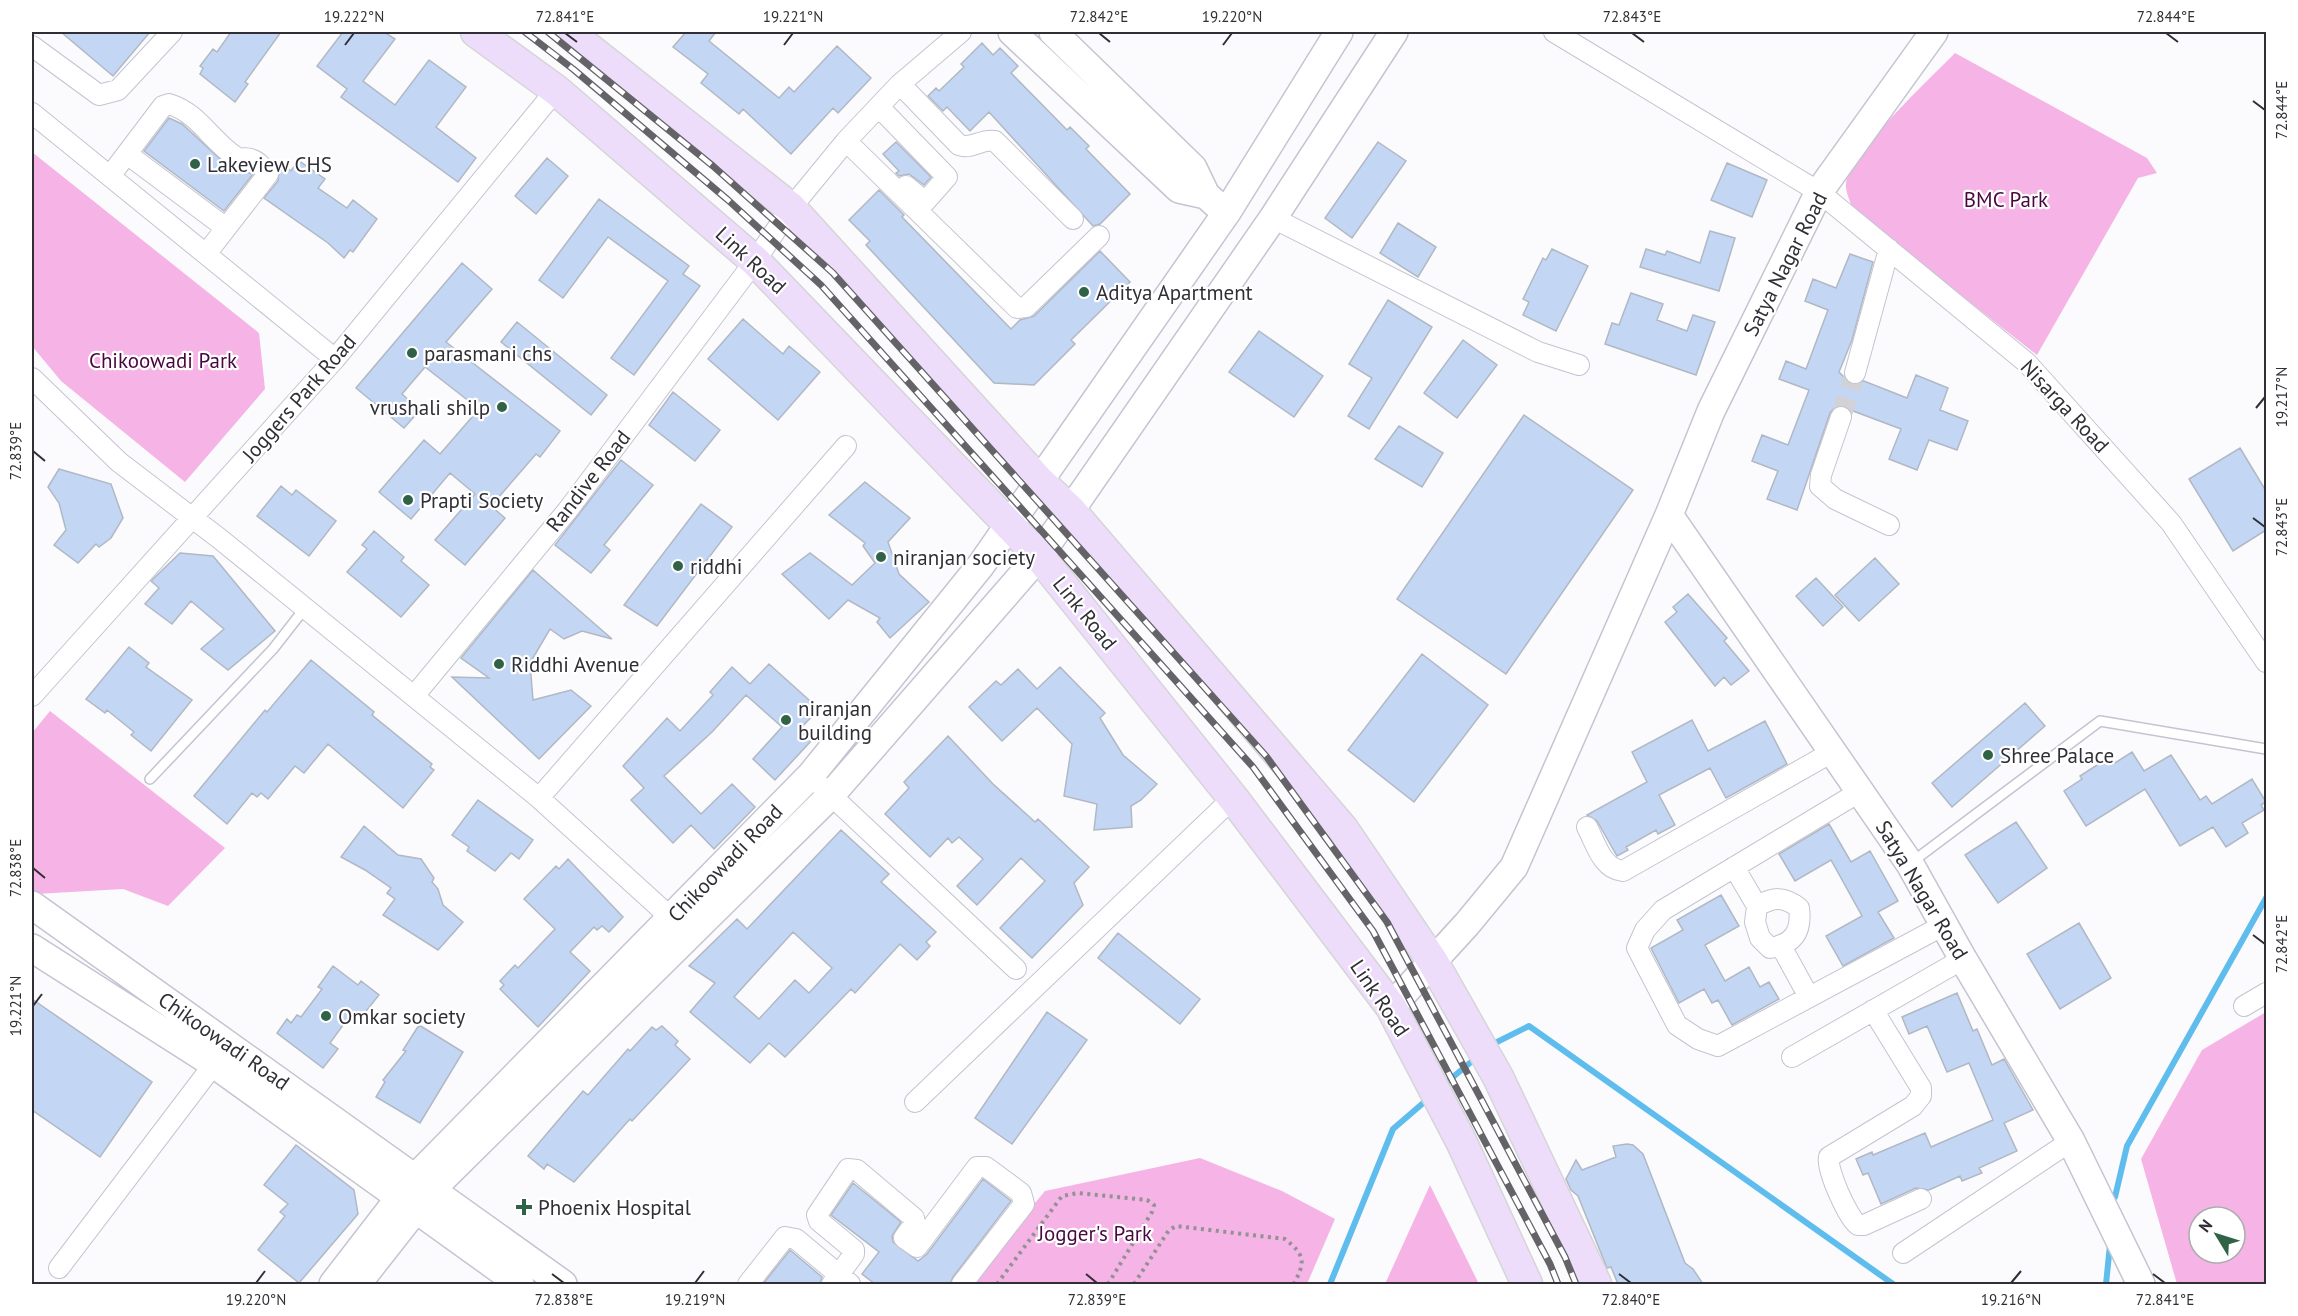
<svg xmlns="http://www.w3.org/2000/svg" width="2298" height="1316" viewBox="0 0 2298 1316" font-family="'PT Sans',sans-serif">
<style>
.green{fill:#f5b4e5;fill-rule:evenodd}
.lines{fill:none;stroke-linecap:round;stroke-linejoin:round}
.stream{stroke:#5fbdee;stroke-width:6}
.building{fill:#c3d6f4;stroke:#b0b8c4;stroke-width:1.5;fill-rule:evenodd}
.street-tunnel{stroke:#d2d2d6;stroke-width:20;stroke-dasharray:20 10;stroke-linecap:butt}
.lane-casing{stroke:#c4c4d2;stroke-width:12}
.street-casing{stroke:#c4c4d2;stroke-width:22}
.secondary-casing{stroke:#c4c4d2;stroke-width:30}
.primary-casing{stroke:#d5d5d7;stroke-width:33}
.path{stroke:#929296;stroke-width:4;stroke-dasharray:3 4.5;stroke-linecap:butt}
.lane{stroke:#fff;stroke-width:9}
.street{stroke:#fff;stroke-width:20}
.secondary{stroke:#fff;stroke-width:27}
.primary{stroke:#edddfa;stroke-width:30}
.rail-casing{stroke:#636368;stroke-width:7}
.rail{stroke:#fff;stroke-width:4.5;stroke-dasharray:14;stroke-linecap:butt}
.ticks{fill:none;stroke:#2f2f35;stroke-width:2}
.poi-dot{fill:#2f6247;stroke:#fff;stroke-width:2}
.labels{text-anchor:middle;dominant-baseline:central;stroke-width:4.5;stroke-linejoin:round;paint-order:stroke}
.poi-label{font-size:21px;fill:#2f2f35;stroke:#fff;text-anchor:start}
.park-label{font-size:21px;fill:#490740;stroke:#fff}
.street-label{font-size:21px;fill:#2f2f35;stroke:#fff}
.neatline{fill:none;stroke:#2f2f35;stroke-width:2}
.ticks-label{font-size:15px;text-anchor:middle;fill:#2f2f35}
</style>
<rect width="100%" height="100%" fill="#fbfbfe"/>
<!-- green -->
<path class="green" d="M1955,53L2147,158L2157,173L2138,178L2037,355L1853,210C1851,203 1845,192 1846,184C1849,153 1931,78 1955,53Z
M32,152L259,333L265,389L185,482L61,381L32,346Z
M50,711L225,848L168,906L123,889L36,894L32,891V733Z
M2266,1012V1284H2177L2141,1159L2202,1050ZM2199,1217H2235V1253H2199Z
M1200,1158L1282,1191L1335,1219L1307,1284H967L1045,1191Z
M1430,1185L1479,1284H1385Z"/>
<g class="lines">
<!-- stream -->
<path class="stream" d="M1489,1046L1529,1026L1893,1284
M1441,1087L1477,1057
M2115,1197L2127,1146L2266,898
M1330,1284L1393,1129L1429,1098
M2106,1284L2110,1245"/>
</g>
<!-- building -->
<path class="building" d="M61,32H150L113,76Z
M231,32H281L245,82L248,84L235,102L200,74L203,68L200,66L213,49L217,52Z
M343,32H384L395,39L363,81L395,105L429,60L466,87L436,127L476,158L458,182L341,97L347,89L317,66Z
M686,32H716L709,41L779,98L789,87L794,92L837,46L871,78L838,113L833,108L791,154L743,109L739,114L701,83L708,74L673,47Z
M982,43L993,55L1000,48L1018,66L1011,73L1067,130L1070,127L1089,146L1086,149L1130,194L1100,224L1093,226L989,112L970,131L947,107L943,111L928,96L936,88L939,91L964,67L961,64Z
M169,118L182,124L229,167L253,174L224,211L144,151Z
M896,142L931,177L924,185L909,174L899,176L896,173L899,171L883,154Z
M1378,142L1406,161L1352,238L1325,218Z
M547,158L568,176L536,214L515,196Z
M298,160L325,179L318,188L347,208L353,200L377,219L353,252L350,250L344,258L328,243L264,198L278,181L280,163L291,171Z
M1727,163L1767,180L1752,217L1711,200Z
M879,190L904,215L902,217L1011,329L1020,320L1034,316L1100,251L1130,282L1071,340L1075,344L1034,385L994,383L866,245L870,241L849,220Z
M599,199L689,266L683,274L700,286L634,375L611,358L668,281L608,237L563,298L539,280Z
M1398,223L1436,247L1418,277L1380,253Z
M1710,231L1735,238L1719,291L1640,267L1646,249L1665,255L1667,251L1700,263Z
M1552,249L1588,266L1556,331L1523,315L1529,302L1523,299L1543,258L1546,260Z
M1850,254L1873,262L1852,340L1839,372L1851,384L1864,381L1907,398L1916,375L1948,388L1940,410L1968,421L1957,450L1929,440L1917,470L1889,459L1901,429L1837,405L1830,413L1797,510L1767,499L1778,471L1752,461L1762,435L1788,445L1809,390L1779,379L1786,361L1806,369L1828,310L1805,301L1813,279L1836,288Z
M462,263L492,289L446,342L560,431L540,457L536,454L491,506L505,518L465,565L435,540L475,494L450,473L411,519L379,492L424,440L440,454L479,409L425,367L402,394L420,410L404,428L356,388Z
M1631,293L1663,304L1657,320L1687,331L1693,315L1715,322L1696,375L1605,344L1612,323L1619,325Z
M1388,300L1432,327L1369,429L1348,416L1372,378L1349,364Z
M743,319L783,354L789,346L820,372L778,420L708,359Z
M517,322L607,395L591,415L501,342Z
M1259,331L1323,376L1294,417L1229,372Z
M1463,340L1497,365L1457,418L1424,393Z
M673,392L720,430L695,461L649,425Z
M1524,415L1633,490L1506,674L1397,599Z
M1399,426L1443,453L1422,487L1375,459Z
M2240,448L2266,491V530L2233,551L2189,479Z
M621,460L653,485L604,545L610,550L591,573L555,545Z
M59,469L111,484L123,518L111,538L99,547L96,544L78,563L54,545L66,530L59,503L48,487Z
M865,482L910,518L888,542L899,574L929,602L890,638L877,622L880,618L848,600L829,619L782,574L810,553L852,585L875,563L863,546L865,543L829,515Z
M281,486L292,495L296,490L336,521L309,556L257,516Z
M701,504L732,527L657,626L624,605Z
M374,531L404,557L401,561L429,585L401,617L347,572L367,549L362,545Z
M180,553L213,556L275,631L228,670L201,649L224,629L191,601L172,624L145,604L159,588L151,581Z
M1875,558L1899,584L1859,621L1835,595Z
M533,570L612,639L582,631L564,639L550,629L530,663L533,700L571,690L591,706L539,759L452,677L489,678L461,658Z
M1816,578L1843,607L1823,626L1796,596Z
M1688,594L1727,638L1724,641L1749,671L1731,685L1724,677L1715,686L1665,622L1677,612L1673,607Z
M129,647L149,663L146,667L192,700L151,751L131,735L134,732L107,710L105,713L86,699Z
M1422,654L1488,705L1414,802L1348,750Z
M311,660L374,712L372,715L432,764L430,767L434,770L403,808L328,744L304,773L295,766L268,799L261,793L257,797L252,793L227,824L194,796L265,710L267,712Z
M769,664L819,709L799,730L811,741L775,780L753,759L782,727L746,695L712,732L664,776L701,814L732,784L755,807L714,849L691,825L673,843L631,800L644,788L623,766L667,718L680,731L713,695L710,692L732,667L750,684Z
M1060,667L1105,713L1100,718L1123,755L1157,784L1141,800L1131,806L1132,827L1094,830L1097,804L1064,796L1072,744L1037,708L1002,741L969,707L996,681L1001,685L1018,669L1037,689Z
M2025,703L2045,726L1952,807L1932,783Z
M1692,720L1708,751L1765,721L1787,764L1726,798L1710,768L1659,795L1675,825L1658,834L1656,830L1626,847L1628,850L1617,856L1597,821L1587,815L1647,782L1632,752Z
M948,736L993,784L1035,822L1038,819L1089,867L1074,883L1083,905L1032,958L1000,928L1045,881L1021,858L977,905L957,886L983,859L959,837L952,843L948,838L930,857L885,814L909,788L904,782Z
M2132,752L2144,771L2171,755L2200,800L2206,796L2212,804L2252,779L2266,802L2261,805L2264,810L2242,823L2248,833L2226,847L2213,827L2180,846L2145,789L2086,826L2064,791L2082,779L2080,776L2111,756L2115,763Z
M478,800L533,840L519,859L511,853L495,871L467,851L469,847L452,835Z
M2016,822L2047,868L1998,903L1965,855Z
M1829,824L1851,862L1870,851L1898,901L1878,912L1894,938L1843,966L1826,936L1862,916L1831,860L1795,881L1779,854Z
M364,826L398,855L421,859L434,878L432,882L438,889L443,905L463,922L438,950L383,915L395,899L387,893L391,888L365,870L341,857Z
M841,830L889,874L881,882L936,932L926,942L930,946L917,960L900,944L855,993L851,989L785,1057L769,1043L750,1063L690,1012L715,983L689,966L737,919L747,929ZM793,932L832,968L809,993L795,980L759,1019L734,997Z
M568,859L623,917L609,932L602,926L597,930L594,927L570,952L590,971L538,1027L500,989L504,985L500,981L515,965L518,968L555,929L524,899L556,866L559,869Z
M1721,895L1739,926L1705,945L1725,981L1749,967L1760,987L1769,982L1779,999L1732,1025L1718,1000L1712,1003L1704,989L1679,1003L1651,948L1683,930L1677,920Z
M2079,923L2111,978L2060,1009L2027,954Z
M1118,933L1200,999L1180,1024L1098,958Z
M333,966L358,985L361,981L379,995L359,1020L351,1014L330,1043L338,1049L323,1068L277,1033L287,1019L291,1023L297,1015L301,1017L322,989L318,987Z
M1957,993L1973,1031L1977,1029L1992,1065L2004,1059L2033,1110L2004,1123L2017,1151L1979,1168L1982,1173L1962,1181L1960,1176L1929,1190L1916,1188L1881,1204L1868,1173L1863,1175L1856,1159L1872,1152L1873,1155L1925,1133L1931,1147L1993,1120L1969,1063L1947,1072L1927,1026L1909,1034L1902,1017Z
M32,999L152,1082L100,1157L32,1110Z
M1047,1012L1087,1040L1012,1144L975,1118Z
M419,1025L463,1052L420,1123L376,1097L385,1082L383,1080L406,1051L403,1050Z
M662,1026L678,1041L675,1045L690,1059L632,1121L630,1119L574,1182L547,1164L544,1169L528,1156L583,1091L588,1095L628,1049L630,1051L652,1027L656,1030Z
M1627,1144L1633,1145L1643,1154L1685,1263L1693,1269L1703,1284H1618L1611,1267L1607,1268L1578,1196L1571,1190L1566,1179L1576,1160L1582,1170L1616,1157L1613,1146Z
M296,1145L354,1190L358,1214L299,1283L258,1250L285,1216L280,1212L288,1204L264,1185Z
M983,1179L1011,1201L953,1277L950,1284H875L862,1274L879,1252L831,1215L853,1183L901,1222L892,1236L893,1242L918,1261L927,1254Z
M790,1250L822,1277L820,1284H763Z"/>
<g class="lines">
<!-- street-tunnel -->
<path class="street-tunnel" d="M1841,417L1855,373"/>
<!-- lane casing -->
<g class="lane-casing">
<path id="lane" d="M150,779L273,649L305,608
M1912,862L2100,721L2266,749"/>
</g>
<!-- street casing -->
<g class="street-casing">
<path id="street" d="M1554,32L1819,192L2027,363L2171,523L2266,662
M32,46L99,95L118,90L172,32
M900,84L959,145C972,150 982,138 995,141L1073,219
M879,107L947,177L925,202L906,186
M32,113L335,359
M846,141L1017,308L1026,307L1099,236
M127,154L226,228
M110,176L163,106L169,104C199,113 211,141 236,157C242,160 245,157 250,159C257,160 265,169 268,174L206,254
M1273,218L1538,352L1579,365
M1855,373L1889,249
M32,378L119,462L220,539L539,798L680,926
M1841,417L1821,475L1820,486L1835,499L1889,525
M32,696L335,359L556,90
M414,696L567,511L755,261L791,208L846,141L900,84L961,32
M821,786L1016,969
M1861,791L1663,910L1645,930L1637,948L1677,1025L1698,1039L1718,1046L1944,925
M539,798L846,446
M1587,827C1596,844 1602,869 1623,871L1834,751
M1734,867L1757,906L1755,922L1760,938L1770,948C1794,944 1802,931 1799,908C1784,896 1774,897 1757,906
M1781,946L1809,997
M2244,1006L2266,993
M1873,1010L1921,1088V1096L1913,1106L1829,1157C1826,1169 1848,1218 1858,1225H1864L1921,1199
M1792,1057L1963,959
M915,1102L1233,798
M1903,1253L2071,1141
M59,1268L214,1064
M748,1284L785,1237L796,1239L850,1284
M832,1284L854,1254V1250L819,1221L817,1215L848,1169L857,1170L914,1218L915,1223L904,1238L917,1247L977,1167H986L1021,1193L1024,1204L962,1284"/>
</g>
<!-- secondary casing -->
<g class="secondary-casing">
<path id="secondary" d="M1012,32L1179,189L1206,195
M1053,32L1193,168L1206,195L1216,204
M1669,515L1910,864L1963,959L2071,1141L2141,1284
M32,905L563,1284
M32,948L214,1064L520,1284
M1391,1007L1467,924L1514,867L1669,515L1711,411L1819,192L1934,32
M333,1284L415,1178L811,775L981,565L1227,212L1339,32
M357,1284L430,1191L830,796L1039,556L1273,218L1394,32"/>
</g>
<!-- primary casing -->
<g class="primary-casing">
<path id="primary" d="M476,32L556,90L755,261L1039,556L1233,798L1391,1007L1461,1141L1527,1284
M568,32L791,208L1039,481L1071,511L1343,829L1433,962L1498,1077L1596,1284"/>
</g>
<!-- path -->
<path class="path" d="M997,1284L1062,1196L1078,1193L1147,1200L1154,1205L1152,1212L1108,1284
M1134,1284L1169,1230L1176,1226L1285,1239C1306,1256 1305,1262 1294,1284"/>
<!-- lane -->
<use href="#lane" class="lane"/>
<!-- street -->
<use href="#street" class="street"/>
<!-- secondary -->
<use href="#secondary" class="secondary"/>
<!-- primary -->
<use href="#primary" class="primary"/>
<!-- rail casing -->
<g class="rail-casing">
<path id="rail" d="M525,32L573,69L728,200L821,285L1253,767L1373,931L1550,1264L1558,1284
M548,32L713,166L833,273L1266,756L1387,922L1565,1257L1576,1284"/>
</g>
<!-- rail -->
<use href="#rail" class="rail"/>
</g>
<!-- ticks -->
<path class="ticks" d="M565,33L577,42M1099,33L1110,42M1632,33L1644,42M2166,33L2178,42M345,45L354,33M784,45L793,33M1223,45L1232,33M2253,101L2265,110M2256,408L2265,397M33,451L45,461M2253,518L2265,527M33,868L45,878M2253,935L2265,944M33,1006L42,994M552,1274L564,1283M1086,1274L1097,1283M1619,1274L1631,1283M2153,1274L2165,1283M256,1283L265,1271M695,1283L704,1271M2011,1283L2021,1271"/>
<!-- markers -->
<g class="poi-dot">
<circle cx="195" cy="164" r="6"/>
<circle cx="1084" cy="292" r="6"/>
<circle cx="412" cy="353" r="6"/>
<circle cx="502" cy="407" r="6"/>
<circle cx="408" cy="500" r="6"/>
<circle cx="881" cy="557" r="6"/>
<circle cx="678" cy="566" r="6"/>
<circle cx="499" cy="664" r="6"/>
<circle cx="786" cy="720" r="6"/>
<circle cx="1988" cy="755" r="6"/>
<circle cx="326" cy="1016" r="6"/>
<path d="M521 1198h6v6h6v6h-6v6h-6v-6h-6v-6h6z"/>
</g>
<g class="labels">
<!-- poi labels -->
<g class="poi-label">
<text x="207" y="164">Lakeview CHS</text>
<text x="1096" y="292">Aditya Apartment</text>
<text x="424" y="353">parasmani chs</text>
<text x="490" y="407" text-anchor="end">vrushali shilp</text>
<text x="420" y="500">Prapti Society</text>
<text x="893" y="557">niranjan society</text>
<text x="690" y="566">riddhi</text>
<text x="511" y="664">Riddhi Avenue</text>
<text x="798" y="708">niranjan<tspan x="798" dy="24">building</tspan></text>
<text x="2000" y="755">Shree Palace</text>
<text x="338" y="1016">Omkar society</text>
<text x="538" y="1207">Phoenix Hospital</text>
</g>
<!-- park labels -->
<g class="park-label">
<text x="2006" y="199">BMC Park</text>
<text x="163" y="360">Chikoowadi Park</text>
<text x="1095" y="1233">Jogger's Park</text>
</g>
<!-- street labels -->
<g class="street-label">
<text transform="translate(751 260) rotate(43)">Link Road</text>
<text transform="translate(1785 264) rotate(-63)">Satya Nagar Road</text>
<text transform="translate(299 398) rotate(-49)">Joggers Park Road</text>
<text transform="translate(2065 406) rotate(47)">Nisarga Road</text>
<text transform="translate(588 481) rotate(-52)">Randive Road</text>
<text transform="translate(1085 613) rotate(51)">Link Road</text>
<text transform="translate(725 863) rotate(-46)">Chikoowadi Road</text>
<text transform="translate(1922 890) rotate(59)">Satya Nagar Road</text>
<text transform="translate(1380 998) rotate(56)">Link Road</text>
<text transform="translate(224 1041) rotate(35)">Chikoowadi Road</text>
</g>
</g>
<!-- border -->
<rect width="2298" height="1316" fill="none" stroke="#ffffff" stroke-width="66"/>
<!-- north arrow -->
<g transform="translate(2217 1235) rotate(308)"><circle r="28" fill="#ffffff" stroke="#acacae" stroke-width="1.5"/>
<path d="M0-4.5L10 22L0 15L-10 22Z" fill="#2f6247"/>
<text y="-9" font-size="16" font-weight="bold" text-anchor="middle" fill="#2f2f35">N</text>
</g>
<rect x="33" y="33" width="2232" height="1250" class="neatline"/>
<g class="ticks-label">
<text x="354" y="22">19.222°N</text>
<text x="565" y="22">72.841°E</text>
<text x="793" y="22">19.221°N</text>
<text x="1099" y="22">72.842°E</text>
<text x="1232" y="22">19.220°N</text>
<text x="1632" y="22">72.843°E</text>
<text x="2166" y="22">72.844°E</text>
<text transform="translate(2282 110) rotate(-90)" y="5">72.844°E</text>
<text transform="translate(2282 397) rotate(-90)" y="5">19.217°N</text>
<text transform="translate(16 451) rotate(-90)" y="5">72.839°E</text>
<text transform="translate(2282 527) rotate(-90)" y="5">72.843°E</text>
<text transform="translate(16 868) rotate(-90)" y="5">72.838°E</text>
<text transform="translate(2282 944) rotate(-90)" y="5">72.842°E</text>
<text transform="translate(16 1006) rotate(-90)" y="5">19.221°N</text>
<text x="256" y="1305">19.220°N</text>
<text x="564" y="1305">72.838°E</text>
<text x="695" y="1305">19.219°N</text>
<text x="1097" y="1305">72.839°E</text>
<text x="1631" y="1305">72.840°E</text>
<text x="2011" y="1305">19.216°N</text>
<text x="2165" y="1305">72.841°E</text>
</g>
</svg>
